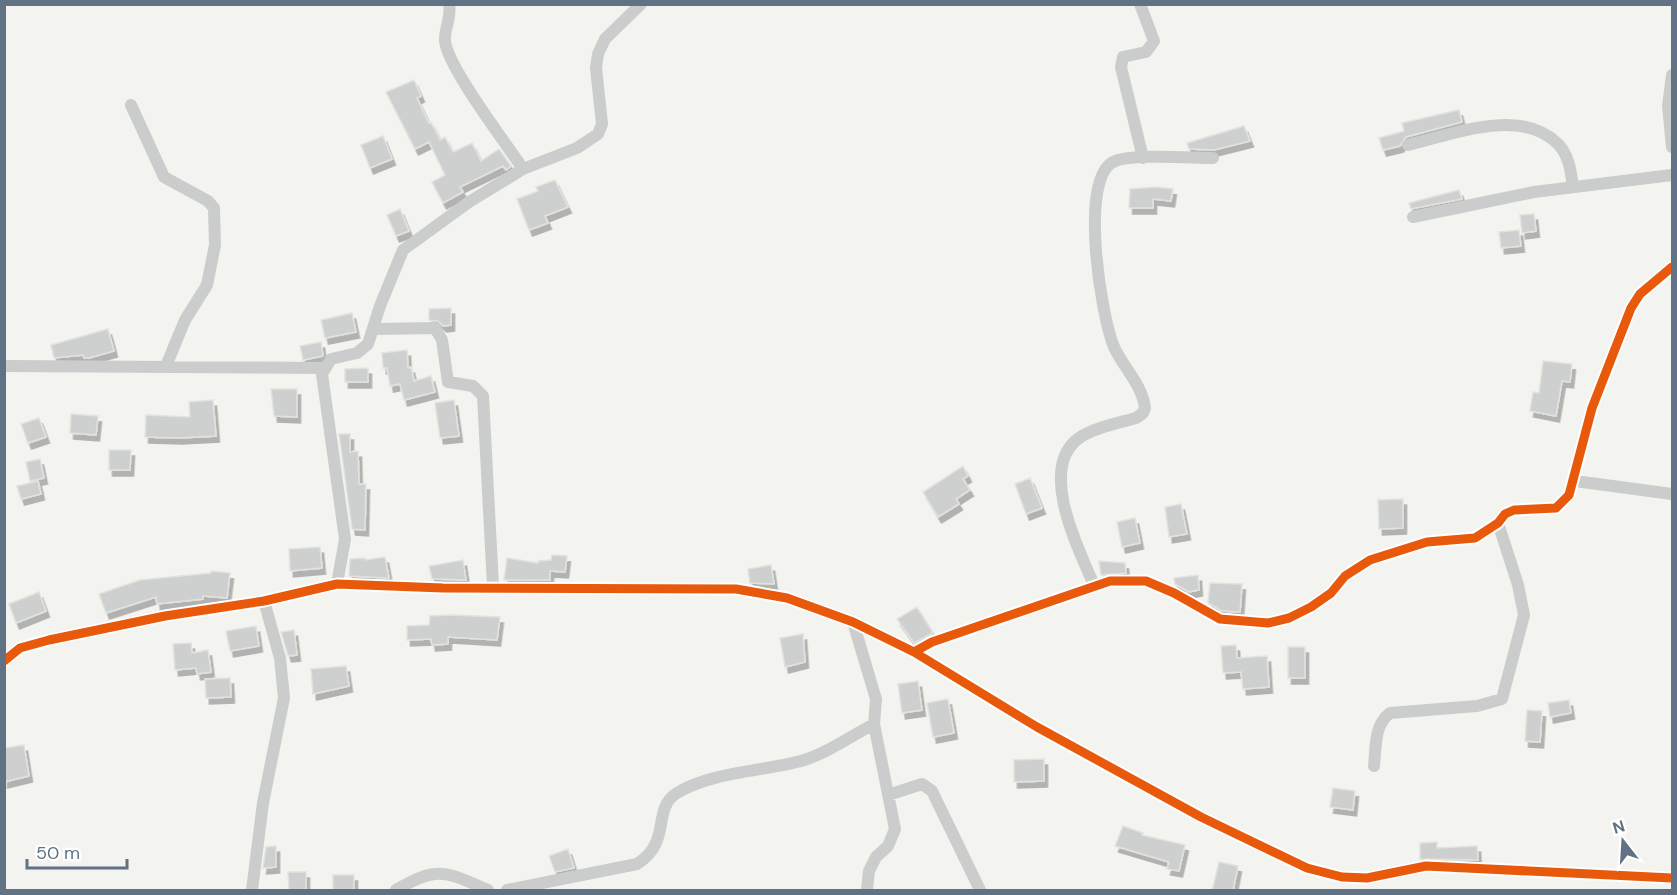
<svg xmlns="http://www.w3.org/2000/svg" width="1677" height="895" viewBox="0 0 1677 895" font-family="'DM Sans',sans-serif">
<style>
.building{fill:#cecfcf;stroke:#e2e2e0;stroke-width:1.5;filter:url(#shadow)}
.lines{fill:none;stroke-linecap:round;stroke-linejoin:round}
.street{stroke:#cbcdcd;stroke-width:12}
.cycleway-casing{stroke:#fff;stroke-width:13}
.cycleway{stroke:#e8590c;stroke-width:9}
</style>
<defs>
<filter id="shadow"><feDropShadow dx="3.5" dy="6" stdDeviation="0" flood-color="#0004"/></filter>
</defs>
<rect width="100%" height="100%" fill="#f3f3f0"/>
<!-- building -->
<path class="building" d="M414,80L421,96L417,98L429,123L431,122L440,140L445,137L453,152L472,143L481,161L499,149L511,166L506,170L503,166L460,187L463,192L443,203L432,182L445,175L429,142L415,149L386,92Z
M1459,110L1462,122L1406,137L1400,146L1383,150L1379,138L1404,131L1402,123Z
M1244,126L1250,141L1214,150L1189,149L1187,143Z
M383,136L392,159L370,168L361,145Z
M555,180L568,207L545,216L548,223L529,230L517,199L538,191L536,187Z
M1157,187L1173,189L1171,201L1153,199V208H1129L1130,189Z
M1459,190L1462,199L1411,209L1409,203Z
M400,209L409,231L396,236L387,215Z
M1534,214L1536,231L1522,233L1520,215Z
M1519,230L1521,246L1501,248L1499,232Z
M451,308V325L443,326L438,321L429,320V309Z
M352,313L356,332L325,338L321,320Z
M108,329L114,351L89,358H84L83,355L54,358L51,345Z
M321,342L323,356L303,360L300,346Z
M407,350L408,368L411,367L414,381L431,376L435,392L404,400L400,384L390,386L387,368H383L382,353Z
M1543,361L1572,364L1570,382L1562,381L1556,416L1530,411L1533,392L1539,393Z
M368,368V382H345V369Z
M271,389H297V417L274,416Z
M213,400L216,436L179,438L145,437L146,415L190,417L189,402Z
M454,400L459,436L440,438L435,403Z
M71,414L98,416L96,435L70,433Z
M39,418L46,437L28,443L21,424Z
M339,434H350V452L358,451L359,484H366L365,530L352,529Z
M109,450H131L130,470H109Z
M40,459L44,478L30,481L26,462Z
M963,466L968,476L963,479L970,490L956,499L959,504L938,517L923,492Z
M1030,478L1042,508L1026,514L1015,484Z
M38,481L41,494L21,499L17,486Z
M1403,499V528L1379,529L1378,500Z
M1181,504L1187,534L1169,537L1165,507Z
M1135,518L1140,543L1122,547L1117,522Z
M320,547L322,568L290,571L289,549Z
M552,555L567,556L565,572L550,571V580H504L507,558L538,563V561L551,560Z
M385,557L389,578L349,576L350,559L365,558V560Z
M463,560L466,580L432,579L429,566Z
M1099,561L1125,563L1126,573L1101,575Z
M771,565L774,584L750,583L748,569Z
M211,571L230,573L227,598L203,596V599L157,604L156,597L106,613L99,594L140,580L211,573Z
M1198,575L1199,590L1189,592L1175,584L1174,578Z
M1210,583L1242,584L1240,612L1222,611L1208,603Z
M39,592L46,611L16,623L9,604Z
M917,607L933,633L914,643L897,619Z
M450,615L500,617L497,640L448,637V644L432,645L431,639L407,640V626L429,625L430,616Z
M256,626L259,646L230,651L226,631Z
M294,630L297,655L288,656L281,632Z
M803,634L805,662L785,667L780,638Z
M191,643L192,653L208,650L211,672L197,674L196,668L175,670L173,644Z
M1236,645L1237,658L1267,656L1269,687L1243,689L1241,672L1223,673L1221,646Z
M1288,647H1305V678H1288Z
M346,666L349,686L313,694L311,669Z
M230,678L231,697L206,698L205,679Z
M918,681L922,710L902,713L898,684Z
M948,699L954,733L933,737L927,703Z
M1569,700L1571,713L1550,717L1548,703Z
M1527,710L1542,711L1540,742L1525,741Z
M24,745L29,776L4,782V748Z
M1044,759V781L1014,782V760Z
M1333,788L1355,791L1353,810L1330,807Z
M1123,826L1143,833L1142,835L1185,845L1179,871L1167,869L1169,862L1115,846Z
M1437,842V848L1477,846L1478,860L1420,859V843Z
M276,846V867L263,868L266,847Z
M568,849L574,868L555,872L549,856Z
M1219,862L1238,866L1233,891H1212Z
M288,872H306V891H289Z
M333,875H354V891H333Z"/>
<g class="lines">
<!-- street -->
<path class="street" d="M449,4C452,17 444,29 445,41C448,68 506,143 523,169
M1140,4L1154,41L1146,52L1123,57L1121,67L1143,158
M1672,75L1668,106L1672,147
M131,105L164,177L208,201L214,208L215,245L207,285L185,320L166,366
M1408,145C1451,135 1521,106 1558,144C1569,155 1571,172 1573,187
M1413,217L1534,192L1672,175
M375,329L435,328L442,340L448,382L473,386L483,396L493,586
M4,366L324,368
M1575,481L1672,494
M337,584L345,539L322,374L331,359L357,353L368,344L380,306L403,250L469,202L523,169L577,148L598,134L602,124L596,68L598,54L605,39L641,4
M1094,585C1079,550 1037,468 1079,438C1093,428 1118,423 1136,418L1143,413L1145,408C1142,384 1123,367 1114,347C1101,316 1079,180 1113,162C1130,153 1191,158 1213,158
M853,622L876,699L874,724L895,829L888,846L876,857L869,871L867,890
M914,652L1037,727L1201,817L1307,868L1342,877L1367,878L1426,866L1672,878
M4,661L20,648L49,640L165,616L264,601L337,584L443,588L736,589L787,598L853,622L914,652L932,642L1110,581H1146L1174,593L1220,619L1268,623L1289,618L1311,607L1331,593L1345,576L1370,560L1427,542L1475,538L1498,523L1505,514L1514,510L1556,508L1569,495L1592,408L1631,308L1640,294L1672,267
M1374,766C1376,747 1374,725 1390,713L1477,706L1502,699L1524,615L1518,585L1498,523
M888,795L922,784L932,791L980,890
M252,890L263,803L284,698L280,658L264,601
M396,890C438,865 446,872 488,890
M507,890L637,864C673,841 651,809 677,793C711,772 764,771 801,761C826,754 851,736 874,724"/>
<!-- cycleway casing -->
<g class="cycleway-casing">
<path id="cycleway" d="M914,652L1037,727L1201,817L1307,868L1342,877L1367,878L1426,866L1672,878
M4,661L20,648L49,640L165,616L264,601L337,584L443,588L736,589L787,598L853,622L914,652L932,642L1110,581H1146L1174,593L1220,619L1268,623L1289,618L1311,607L1331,593L1345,576L1370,560L1427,542L1475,538L1498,523L1505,514L1514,510L1556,508L1569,495L1592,408L1631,308L1640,294L1672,267"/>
</g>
<!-- cycleway -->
<use href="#cycleway" class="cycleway"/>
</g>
<!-- border -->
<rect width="1677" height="895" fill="none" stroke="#607283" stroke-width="12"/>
<!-- north arrow -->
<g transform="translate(1623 841) rotate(343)" stroke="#ffffff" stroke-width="4.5" paint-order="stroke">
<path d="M0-4.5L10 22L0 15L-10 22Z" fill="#607283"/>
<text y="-9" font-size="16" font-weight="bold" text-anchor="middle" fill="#607283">N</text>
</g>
<!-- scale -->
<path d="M27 859v9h100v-9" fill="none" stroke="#607283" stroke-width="3"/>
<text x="36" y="859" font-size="18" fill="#607283" stroke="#ffffff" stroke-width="4.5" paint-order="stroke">50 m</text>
</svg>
